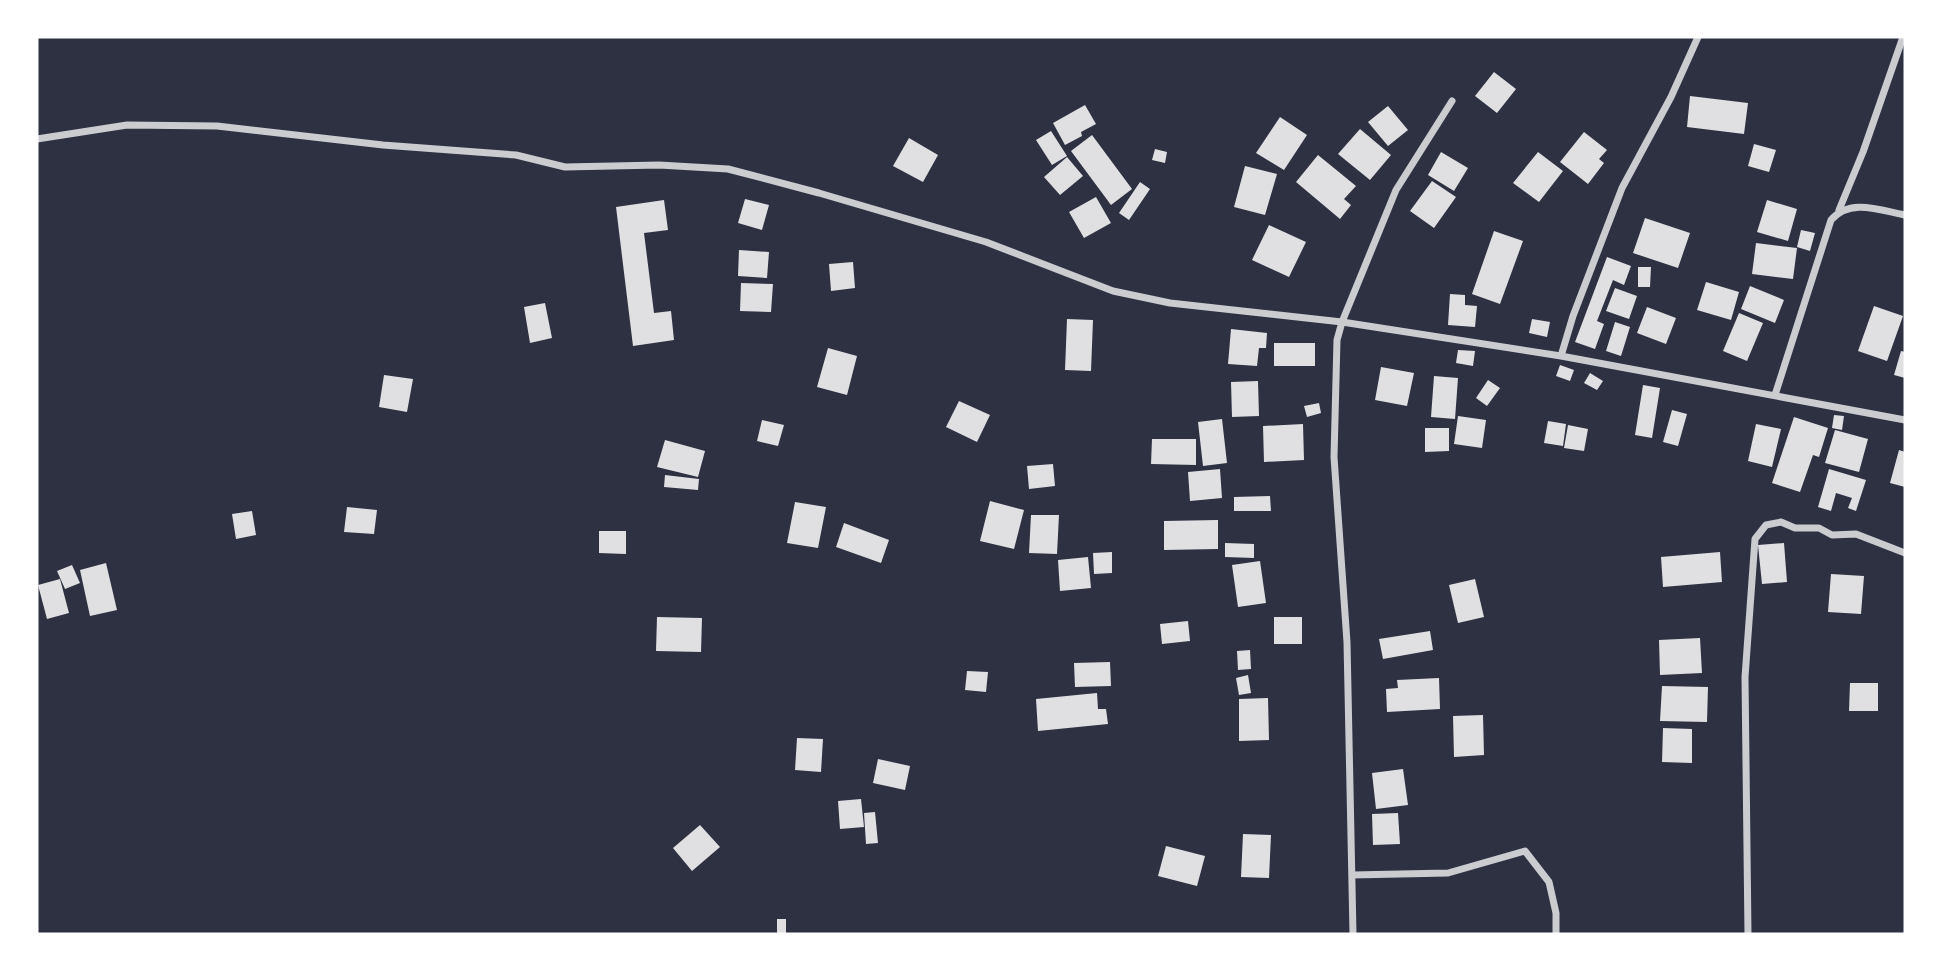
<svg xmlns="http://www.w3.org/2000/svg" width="1942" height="971" viewBox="0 0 1942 971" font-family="'Alegreya Sans',sans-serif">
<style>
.building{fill:#e0e0e3}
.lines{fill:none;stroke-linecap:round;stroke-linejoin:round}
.minor{stroke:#caccd0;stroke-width:7}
</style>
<rect width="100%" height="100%" fill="#2d3142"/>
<!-- building -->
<path class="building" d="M1494,72L1516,89L1497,113L1475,96Z
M1690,96L1748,103L1744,134L1687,127Z
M1085,105L1096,124L1081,132L1082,136L1065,145L1053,123Z
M1388,106L1408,130L1388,146L1368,122Z
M1280,117L1307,135L1284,170L1256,153Z
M1360,129L1391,155L1370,180L1338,154Z
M1051,131L1067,156L1052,165L1036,140Z
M1584,132L1607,150L1599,159L1604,163L1588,184L1560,162Z
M1092,135L1132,189L1111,205L1071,151Z
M909,138L938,155L923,182L893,166Z
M1754,144L1776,150L1769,172L1748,166Z
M1155,149L1167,152L1165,163L1152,160Z
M1441,152L1468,168L1454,191L1428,175Z
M1538,152L1563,171L1539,202L1513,183Z
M1318,155L1356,186L1344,199L1351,205L1340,219L1296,182Z
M1067,157L1083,176L1060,195L1044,177Z
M1245,166L1277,174L1265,215L1234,207Z
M1432,181L1456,197L1434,228L1410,211Z
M1140,182L1150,189L1129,220L1119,213Z
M1096,197L1111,223L1084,238L1069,212Z
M745,199L769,205L762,230L738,223Z
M664,200L668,230L644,233L654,313L671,311L674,340L633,346L616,207Z
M1767,200L1797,209L1788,241L1757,232Z
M1645,218L1690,233L1678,268L1633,253Z
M1269,225L1306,242L1289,277L1252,260Z
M1801,230L1815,233L1810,251L1797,247Z
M1494,231L1523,241L1500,304L1472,294Z
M1756,243L1797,248L1793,279L1752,274Z
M739,250L769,252L767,278L738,276Z
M1607,257L1631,266L1624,285L1613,280L1597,321L1604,324L1595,349L1575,342Z
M853,262L855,288L831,291L829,264Z
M1638,267H1651L1650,287H1638Z
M1706,282L1739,292L1731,320L1697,310Z
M741,283L773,284L771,312L740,311Z
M1750,286L1784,300L1775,323L1741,309Z
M1615,288L1637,296L1629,319L1606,311Z
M1450,294L1465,295V305L1477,306L1475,327L1448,325Z
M545,303L552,338L530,343L524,307Z
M1874,306L1903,316L1887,361L1858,351Z
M1647,307L1676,318L1666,344L1637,333Z
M1739,313L1763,323L1747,361L1723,351Z
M1067,319L1093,320L1091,371L1065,370Z
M1532,319L1550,322L1547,337L1529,333Z
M1615,322L1630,327L1621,356L1606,351Z
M1231,329L1267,333L1266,348H1259L1257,366L1228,364Z
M1274,343H1315V366H1274Z
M828,348L857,356L847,395L817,387Z
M1458,350L1475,351L1473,366L1456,363Z
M1901,351L1905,352V378L1894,375Z
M1560,365L1574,370L1570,381L1556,376Z
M1381,367L1414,373L1407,406L1375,400Z
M1590,373L1603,381L1597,390L1584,383Z
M384,375L413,379L407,412L379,407Z
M1434,376L1458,378L1455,419L1431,417Z
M1488,380L1500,388L1487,406L1476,398Z
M1258,381L1259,416L1232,417L1231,382Z
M1643,385L1660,388L1652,438L1635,435Z
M959,401L990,415L977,442L946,427Z
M1319,403L1321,413L1307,417L1304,406Z
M1672,410L1687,414L1678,446L1663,442Z
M1834,415L1844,416L1842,430L1832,428Z
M1458,416L1486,420L1482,448L1454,444Z
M1794,417L1828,428L1819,457L1813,455L1800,492L1772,483Z
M1222,419L1227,463L1203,466L1198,422Z
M762,420L784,425L778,446L757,441Z
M1548,421L1566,424L1563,446L1544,443Z
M1303,424L1304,460L1264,462L1263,426Z
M1756,424L1781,429L1772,467L1748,461Z
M1568,425L1588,429L1584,451L1564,448Z
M1425,428H1449V451L1425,452Z
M1835,430L1868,439L1859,472L1825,463Z
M1152,439H1196V465L1151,464Z
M665,440L705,451L698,477L657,467Z
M1899,450L1905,452V487L1890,483Z
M1053,464L1055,486L1029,489L1027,466Z
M1220,469L1222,498L1190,501L1188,472Z
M1829,469L1866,480L1856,511L1848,508L1852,498L1836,493L1831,511L1818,507Z
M665,475L699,479L698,490L664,487Z
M1270,496L1271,511H1234V497Z
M990,501L1024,510L1014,549L980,541Z
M795,502L826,507L818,548L787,543Z
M347,507L377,510L374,534L344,532Z
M252,511L256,535L236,539L232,514Z
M1031,515H1059L1057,554L1029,553Z
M1218,520V549L1164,550V521Z
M844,523L889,540L881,563L836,547Z
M599,531H626V554L599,553Z
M1225,543L1254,544V558L1225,557Z
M1784,543L1787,582L1762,584L1758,545Z
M1112,552V573L1094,574L1093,553Z
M1720,552L1722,582L1663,587L1661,557Z
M1088,557L1091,588L1060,591L1058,560Z
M1260,561L1266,603L1238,607L1232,565Z
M106,563L117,610L90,616L80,570Z
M72,565L80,583L65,589L57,571Z
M1831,574L1864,576L1861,614L1828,612Z
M60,579L69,613L47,619L38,585Z
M1475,579L1484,617L1458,623L1449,585Z
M657,617L702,618L701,652L656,651Z
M1274,617H1302V644H1274Z
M1188,621L1190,641L1162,644L1160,624Z
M1430,631L1433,650L1383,659L1379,639Z
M1700,638L1702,673L1660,675L1659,640Z
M1250,650L1251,669L1238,670L1237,651Z
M1110,662L1111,686L1075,687L1074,663Z
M967,671L988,672L986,692L965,690Z
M1248,675L1251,693L1239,695L1236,678Z
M1439,678L1440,709L1387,712L1386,689L1398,688L1397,680Z
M1850,683H1878V711H1849Z
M1662,686L1708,687L1707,722L1660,721Z
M1097,693L1098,709H1106L1108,724L1038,731L1036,699Z
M1268,698L1269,740L1239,741V699Z
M1483,715L1484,755L1454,757L1453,716Z
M1663,728L1692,729V763L1662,762Z
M797,738L823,739L821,772L795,770Z
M878,759L910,766L905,790L873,783Z
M1403,769L1408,805L1376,809L1372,773Z
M861,799L864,827L840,829L838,801Z
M875,812L878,843L866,844L864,813Z
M1398,813L1400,844L1373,845L1372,814Z
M700,825L720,847L692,871L673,848Z
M1243,834L1271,835L1269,878L1241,877Z
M1166,846L1205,856L1197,886L1158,876Z
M777,919H786V934H777Z"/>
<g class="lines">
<!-- minor -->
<path class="minor" d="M37,139L127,125L217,126L383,145L516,155L565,167L659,165L728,169L819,193L986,242L1113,291L1170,303L1342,322L1561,356L1905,420
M1839,210L1863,152L1903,37
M1561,356L1573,316L1622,188L1671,97L1698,37
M1775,395L1831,220C1850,198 1879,210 1905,215
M1352,875L1448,873L1525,851L1549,882L1556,913V934
M1353,934L1347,642L1334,457L1337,340L1342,322L1396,190L1452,101
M1748,934L1745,677L1755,539L1766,525L1781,522L1795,528H1819L1832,535L1856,534L1905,553"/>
</g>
<!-- border -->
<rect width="1942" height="971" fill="none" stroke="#ffffff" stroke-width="77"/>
</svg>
